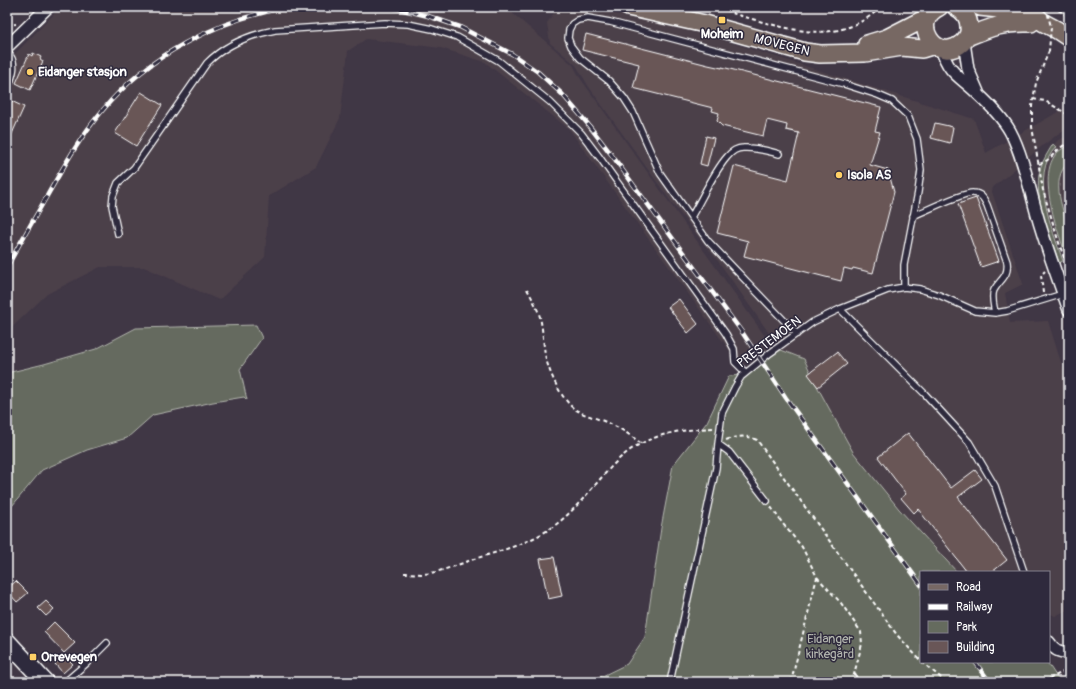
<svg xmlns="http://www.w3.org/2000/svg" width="1076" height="689" viewBox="0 0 1076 689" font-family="Pangolin,sans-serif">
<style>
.built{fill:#4c404a}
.green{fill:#656b5e;stroke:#b2b5ae}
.building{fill:#695657;stroke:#fff}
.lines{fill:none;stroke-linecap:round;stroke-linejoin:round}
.lane-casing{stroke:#fff;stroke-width:8}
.street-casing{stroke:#fff;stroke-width:14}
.secondary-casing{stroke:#fff;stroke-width:19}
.primary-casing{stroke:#fff;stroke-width:20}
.path{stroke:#fff;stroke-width:2;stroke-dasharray:4 3;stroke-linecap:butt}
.lane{stroke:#2f2a3d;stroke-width:5.5}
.street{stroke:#2f2a3d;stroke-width:11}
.secondary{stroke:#2f2a3d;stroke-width:16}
.primary{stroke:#776864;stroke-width:17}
.rail-casing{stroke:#fff;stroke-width:4.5}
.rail{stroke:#2f2a3d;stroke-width:3;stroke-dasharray:9;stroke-linecap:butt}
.path-bridge{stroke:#fff;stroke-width:2;stroke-dasharray:4 3;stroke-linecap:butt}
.poi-dot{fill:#ffd166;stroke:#2f2a3d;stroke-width:1.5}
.labels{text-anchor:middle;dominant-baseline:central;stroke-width:3;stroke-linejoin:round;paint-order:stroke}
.poi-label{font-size:13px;font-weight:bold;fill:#fff;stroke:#2f2a3d;text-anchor:start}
.street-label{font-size:13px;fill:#fff;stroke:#2f2a3d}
.park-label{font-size:13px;fill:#b2b5ae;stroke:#2f2a3d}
</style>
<rect width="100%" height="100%" fill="#403745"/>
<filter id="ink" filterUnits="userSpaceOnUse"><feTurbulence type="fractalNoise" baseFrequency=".025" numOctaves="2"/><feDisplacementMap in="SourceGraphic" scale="8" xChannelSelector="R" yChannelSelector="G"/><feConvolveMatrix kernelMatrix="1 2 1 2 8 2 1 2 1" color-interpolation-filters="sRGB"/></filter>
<g filter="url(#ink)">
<!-- built -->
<path class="built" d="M61,7H505L573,65L580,78L772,346L740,365L569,129L485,62L441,48L366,39L348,51L340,118L316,167L269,196L265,257L219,300L144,267H100L47,294L7,332V62Z
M558,7H579L677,26L974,119L986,153L1069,106V126L1042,146L991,189L1023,284L1005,293L1010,323L1048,321L1069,388V609L1055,616L1049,613V572H957L899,509L853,452L818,388L804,359L781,350L721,265L672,203L589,87L576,65L550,43L547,23Z
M1069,136V252L1051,239L1042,210L1039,186L1040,169L1048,152L1058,140Z"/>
<!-- green -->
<path class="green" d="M1053,144L1056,147C1029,175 1052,229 1063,261L1059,263C1050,234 1033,200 1040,169C1043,160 1048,152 1053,144Z
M1069,146V162C1048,180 1065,212 1069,233C1070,242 1069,254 1069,263C1060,238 1027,158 1069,146Z
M256,325L262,338L240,369L247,400L244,397L213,402L153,415L127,438L87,450L42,470L12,506L7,504V373L44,364L96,349L136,328Z
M781,350L804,359L818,388L853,452L899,509L957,572H921V662H1047L1060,682H590L627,664L645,637L661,528L673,465L707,422L729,376L744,375Z"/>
<!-- building -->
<path class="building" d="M586,34L708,65L722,68V67L881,107L875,131L880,132L870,165L888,170L894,192L873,273L853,268L852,270L844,268L841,281L744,256L748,241L717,233L734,166L788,180L799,133L786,130L787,125L767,120L763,136L722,126L717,121L719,113L712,111L713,108L633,88L639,64L582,50Z
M33,53L41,57L40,59L43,61L30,90L16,83L29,54L32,56Z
M141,92L162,105L136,146L115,133Z
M7,99L24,107L7,145Z
M935,123L953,127L950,143L931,138Z
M706,136L714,138L707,166L700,164Z
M976,198L999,261L981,267L958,204Z
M679,299L698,324L688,333L668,307Z
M837,352L847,364L818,387L808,374Z
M908,433L951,488L975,470L982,479L958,497L1007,560L992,572H967L918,509L914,513L901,498L906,494L878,457Z
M554,557L562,596L548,599L540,559Z
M16,581L28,593L17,602L7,591V589Z
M46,601L54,609L46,616L38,608Z
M54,622L75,643L64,653L44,632Z
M64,655L73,664L63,673L55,664Z"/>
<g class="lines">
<!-- lane casing -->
<g class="lane-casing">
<path id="lane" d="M7,52C19,63 12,77 7,90
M913,216C925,211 963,192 973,193C981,193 984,199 987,205L1007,262C1009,277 1000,279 994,290C991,297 994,306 995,313
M691,217C702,199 713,173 727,157C731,152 737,148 743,148C755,147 768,151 779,154
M118,234L112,206L113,196L118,183L134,168L207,63C226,44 249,35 275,30L385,23L408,24L432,29L457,37L499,61L550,102L581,133L600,158L726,334L734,349L735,362L745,372
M840,309L925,394L969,442L995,486L1024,572
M797,334L708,241L660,173L633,112L624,98L609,81L580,58L571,46L568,38L569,30L572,24L578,20L588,18L610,22L844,84L878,95L892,101L908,116L917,139L921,170L918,192L904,265V287
M718,444L729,452L767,501
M65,682L87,663L107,643
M670,682L716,468L718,444L722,413L735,387L741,377L770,353L813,322L840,309L888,290L904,287L920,289L939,295L975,311L995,313L1007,311L1063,294"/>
</g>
<!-- street casing -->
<g class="street-casing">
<path id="street" d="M964,42L968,69L978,92
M7,47L48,7
M941,48C949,75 960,76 978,94C990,105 1002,117 1010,131C1022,153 1030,190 1037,215C1046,247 1058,279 1069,310
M1049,642C1054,650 1060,653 1069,652"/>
</g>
<!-- secondary casing -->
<g class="secondary-casing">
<path id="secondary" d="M7,641L45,682"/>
</g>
<!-- primary casing -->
<g class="primary-casing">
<path id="primary" d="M628,7L705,24L805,52L820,54L865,53L902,47L922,49L935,45
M939,7C908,22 937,65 962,43C967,39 970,33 969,27C969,18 964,11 956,7
M980,7L1025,12L1036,16L1044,23L1057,30L1069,38
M967,37C991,27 1005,22 1031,23
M867,44L887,38L928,17"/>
</g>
<!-- path -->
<path class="path" d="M719,7C725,8 731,13 738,15C789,29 837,48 881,7
M1052,7L1062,12L1069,18
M7,25L16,24
M1049,51L1036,83L1032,106V127L1043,190L1058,240L1069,272
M1033,99L1045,101L1069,115
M1039,164C1053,160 1054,149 1069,143
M527,289C532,298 537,307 540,317C543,330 543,345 546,359C551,376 559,394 572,407C583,416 596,417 608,423C621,428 631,436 642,444
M1043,293L1041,275L1045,271
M726,440C738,436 746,435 757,440L897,635L921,661
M771,507L783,524L802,547L817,577L841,603L861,632L862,644L852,682
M404,573C412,573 422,575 431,573C445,570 460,564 474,559C507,549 538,541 564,518C583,501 598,480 616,462C643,435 676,430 713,428
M922,662L946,682
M855,674L859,682
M791,682L817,577
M1043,682L1069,669"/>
<!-- lane -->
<use href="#lane" class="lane"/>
<!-- street -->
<use href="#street" class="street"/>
<!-- secondary -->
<use href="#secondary" class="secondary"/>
<!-- primary -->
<use href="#primary" class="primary"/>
<!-- rail casing -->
<g class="rail-casing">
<path id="rail" d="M391,7L428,16L460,27L512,54L538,72L562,94L587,123L611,154L690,262L742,332L786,398L921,585
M7,267C20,243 34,219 47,196C64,166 80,137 102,111C148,55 218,19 289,7
M975,662L990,682"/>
</g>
<!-- rail -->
<use href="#rail" class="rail"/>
<!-- path-bridge -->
<path class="path-bridge" d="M1046,7L1051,27L1049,51"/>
</g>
</g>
<!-- markers -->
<g class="poi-dot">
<rect x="718" y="16" width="8" height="8" rx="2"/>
<circle cx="30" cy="72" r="4"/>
<circle cx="839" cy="175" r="4"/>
<rect x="29" y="653" width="8" height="8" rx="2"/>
</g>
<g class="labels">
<!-- poi labels -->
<g class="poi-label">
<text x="722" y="34" text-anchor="middle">Moheim</text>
<text x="38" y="72">Eidanger stasjon</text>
<text x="847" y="175">Isola AS</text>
<text x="41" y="657">Orrevegen</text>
</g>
<!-- street labels -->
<g class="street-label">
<text transform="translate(782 45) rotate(14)">MOVEGEN</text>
<text transform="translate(769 342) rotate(-37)">PRESTEMOEN</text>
</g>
<!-- park labels -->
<g class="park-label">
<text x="830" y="639">Eidanger<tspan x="830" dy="15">kirkegård</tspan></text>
</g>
</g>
<!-- margin -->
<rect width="1076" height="689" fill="none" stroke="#2f2a3d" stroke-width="24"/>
<rect x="12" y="12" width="1052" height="665" fill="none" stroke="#fff" stroke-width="1.5" filter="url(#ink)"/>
<!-- legend -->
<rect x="920" y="571" width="130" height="92" fill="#2f2a3d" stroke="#827f8b"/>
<rect x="928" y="584" width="20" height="6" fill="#776864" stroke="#827f8b"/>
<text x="956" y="591" font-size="12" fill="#ffffff">Road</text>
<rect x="928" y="604" width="20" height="6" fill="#ffffff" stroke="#827f8b"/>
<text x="956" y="611" font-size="12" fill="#ffffff">Railway</text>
<rect x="928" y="621" width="20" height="12" fill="#656b5e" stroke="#827f8b"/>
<text x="956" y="631" font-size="12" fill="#ffffff">Park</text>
<rect x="928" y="641" width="20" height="12" fill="#695657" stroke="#827f8b"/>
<text x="956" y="651" font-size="12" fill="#ffffff">Building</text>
</svg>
